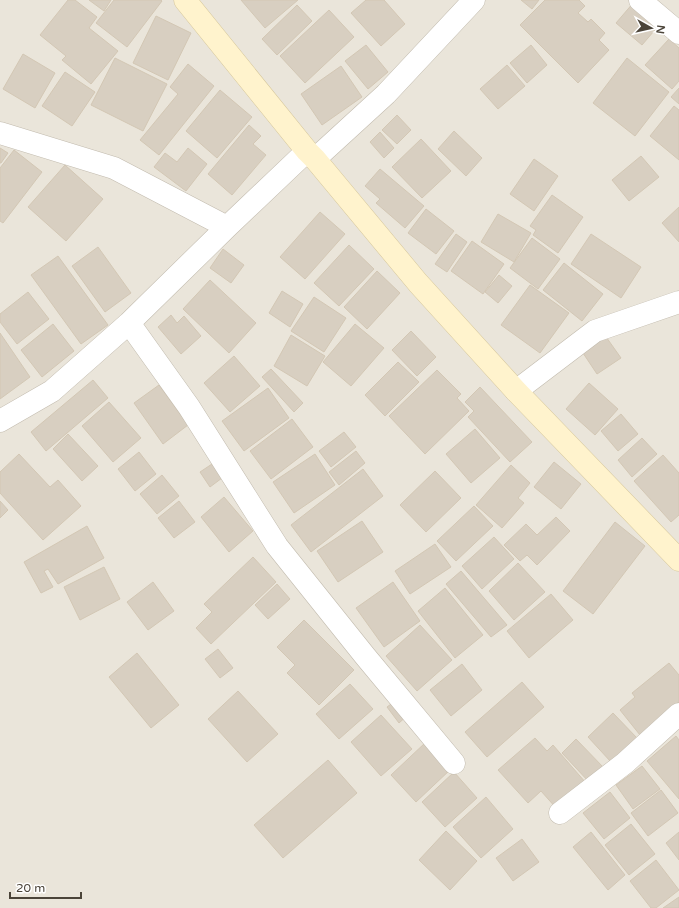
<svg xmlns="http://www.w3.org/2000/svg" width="679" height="908" viewBox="0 0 679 908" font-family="'Varela Round',sans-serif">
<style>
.residential{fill:#eae5da}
.building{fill:#d8cfc1;stroke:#d3c7b4}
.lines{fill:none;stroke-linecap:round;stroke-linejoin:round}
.minor-casing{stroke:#c2bbae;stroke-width:23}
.secondary-casing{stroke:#d6c79b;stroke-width:23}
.minor{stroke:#fff;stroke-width:22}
.secondary{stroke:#fff3cd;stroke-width:22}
</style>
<rect width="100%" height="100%" fill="#f6f3ec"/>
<!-- residential -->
<path class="residential" d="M0,0H679V908H0Z"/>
<!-- building -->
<path class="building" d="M68,0H75L97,17L89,28L118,51L91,84L62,60L66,56L40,35Z
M89,0H111L104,11Z
M114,0H161L162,1L127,47L96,23Z
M241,0H298L265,28Z
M366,0H384L405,24L381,46L351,13Z
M521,0H539L532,9Z
M545,0H579L585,6L578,13L588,22L591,19L605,33L599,40L609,50L578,83L520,25Z
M634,2L660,24L642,45L616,23Z
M297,5L312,21L277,55L262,39Z
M329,10L354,37L305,83L280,56Z
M156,16L191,33L168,80L133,63Z
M669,39L679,48V81L672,89L645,65Z
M366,45L388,72L368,89L345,61Z
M531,45L547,65L527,83L510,63Z
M23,54L55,73L35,108L3,89Z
M115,58L167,84L143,131L91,105Z
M627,58L669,92L635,136L593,103Z
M188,64L214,86L159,155L140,140L178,94L170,87Z
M507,65L525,86L498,109L480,89Z
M341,66L362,97L322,125L301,94Z
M65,72L95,92L72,126L42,106Z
M679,88V104L671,97Z
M220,90L252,117L217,158L186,131Z
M674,106L679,110V160L650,136Z
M397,115L411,130L397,144L382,130Z
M249,125L261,136L253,144L266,155L232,195L208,174Z
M454,131L482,158L466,176L438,149Z
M380,132L394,148L384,158L370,142Z
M421,139L451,171L422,198L392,167Z
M0,148L8,153L1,163H0Z
M188,148L207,164L186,191L154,167L165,153L177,162Z
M14,150L42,172L3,223L0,221V168Z
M641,156L659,177L629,201L612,180Z
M534,159L558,176L534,211L510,194Z
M65,165L103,199L66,241L28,207Z
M380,169L424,206L405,228L376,203L380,199L365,186Z
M552,195L583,217L558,253L533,235L536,230L530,226Z
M679,207V242L662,223Z
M426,209L454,231L436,254L408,233Z
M320,212L345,234L305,279L280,257Z
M498,214L531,233L514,262L481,242Z
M456,234L467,242L447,272L435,264Z
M591,234L641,267L621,298L571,264Z
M532,238L560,259L538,289L510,268Z
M472,241L504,264L483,294L451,271Z
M349,245L374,269L339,306L314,283Z
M98,247L131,293L105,312L72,266Z
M223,249L244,265L231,283L210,268Z
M58,256L108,325L81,344L31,275Z
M564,263L603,294L582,321L543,290Z
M377,271L400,293L367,329L344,307Z
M499,275L512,286L498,303L485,292Z
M210,280L256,323L229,353L183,309Z
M530,285L569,313L540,353L501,325Z
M282,291L303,304L290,327L269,313Z
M28,292L49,319L17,344L0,322V314Z
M314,297L346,318L324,352L291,331Z
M171,315L177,323L184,316L201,336L181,354L158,327Z
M53,324L74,351L42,377L21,350Z
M355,324L384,348L351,386L323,362Z
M411,331L436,357L417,376L392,350Z
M0,333L30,377L0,399Z
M604,334L621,358L597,374L581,350Z
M291,335L325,356L307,386L274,366Z
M234,356L260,386L230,412L204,383Z
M398,362L419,382L385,416L365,395Z
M271,369L303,403L294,412L262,377Z
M437,370L461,394L457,398L469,411L425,454L389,416Z
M93,380L108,398L46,451L31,432Z
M589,383L618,409L595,435L566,409Z
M159,385L188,425L163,444L134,403Z
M480,387L532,442L510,462L468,417L474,411L465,402Z
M268,388L289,418L244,451L222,421Z
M109,402L141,438L113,462L82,426Z
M621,414L638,434L618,451L601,431Z
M292,419L313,447L271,479L250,451Z
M475,429L500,458L471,483L446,454Z
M344,432L356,447L331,467L319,451Z
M68,434L98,466L82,481L53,449Z
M642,438L657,454L632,477L618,460Z
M356,451L365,463L339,485L329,472Z
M139,452L156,474L135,491L118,469Z
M19,454L50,487L58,480L81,506L43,540L0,493V472Z
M315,454L335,485L294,513L273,482Z
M663,455L679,473V515L671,522L634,481Z
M554,462L581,484L561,509L534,487Z
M212,464L222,478L210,487L200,472Z
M511,465L530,483L518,498L524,503L502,528L476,505Z
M363,469L383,496L311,552L291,525Z
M435,471L461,498L426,532L400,505Z
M162,475L179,496L157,514L140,494Z
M224,497L253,531L229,552L201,517Z
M0,501L8,510L0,518Z
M179,501L195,522L174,538L158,518Z
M474,506L493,526L456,561L437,541Z
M556,517L570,531L537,565L527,555L520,561L504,545L526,524L537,535Z
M362,521L383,552L338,582L317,551Z
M615,522L645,546L593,614L563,591Z
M87,526L104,558L58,584L48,569L44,571L53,587L41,593L24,562Z
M494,537L514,559L482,589L462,566Z
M435,544L451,567L410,594L395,571Z
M253,557L276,582L211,644L196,628L212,612L204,604Z
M518,563L545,592L514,620L489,591Z
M104,567L120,599L80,620L64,587Z
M461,571L507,625L491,637L446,584Z
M153,582L174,611L148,630L127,602Z
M393,582L420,621L384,647L356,608Z
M277,584L290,599L268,619L255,605Z
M445,588L483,635L455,658L418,611Z
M551,594L573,620L529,658L507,631Z
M304,620L354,670L319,705L287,673L295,665L277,647Z
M420,625L452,660L417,691L386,656Z
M218,649L233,668L220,678L205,659Z
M137,653L179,705L151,728L109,677Z
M669,663L679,675V702L640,735L620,710L635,697L632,693Z
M462,664L482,690L451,716L430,690Z
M522,682L544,707L487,757L465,732Z
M350,684L373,709L339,739L316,714Z
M238,691L278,734L247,762L208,719Z
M398,699L409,714L399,723L387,707Z
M613,713L637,738L611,762L588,737Z
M381,715L412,749L381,776L351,742Z
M676,736L679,740V799L647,761Z
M535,738L547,751L553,745L586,783L557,809L541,791L528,803L498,770Z
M576,739L604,768L589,782L562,753Z
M426,742L451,769L416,802L391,775Z
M328,760L357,793L283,858L254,825Z
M642,766L660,789L633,809L616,785Z
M454,772L477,798L445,827L422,802Z
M661,790L678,813L648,836L631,813Z
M610,792L630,818L604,839L583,813Z
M486,797L513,829L481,858L453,827Z
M631,824L655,854L629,875L605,845Z
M446,831L477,861L450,890L419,860Z
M591,832L625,875L608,890L573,847Z
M679,832V860L666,843Z
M522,839L539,862L513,881L496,858Z
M656,860L679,890L656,908H651L630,881Z
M679,897V908H663Z"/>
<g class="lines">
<!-- minor casing -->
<g class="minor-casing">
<path id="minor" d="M640,0L679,33
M0,133L114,168L227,227
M315,159L386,94L474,0
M129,323L189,407L277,546L365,656L454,763
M516,391L595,331L679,302
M0,421L52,391L129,323L227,227L307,151
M560,813L625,763L679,714"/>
</g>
<!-- secondary casing -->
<g class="secondary-casing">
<path id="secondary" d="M185,0L307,151L315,159L418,283L516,391L679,560"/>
</g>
<!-- minor -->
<use href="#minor" class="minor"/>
<!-- secondary -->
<use href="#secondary" class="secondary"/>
</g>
<!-- north arrow -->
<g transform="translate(651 28) rotate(98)" stroke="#ffffff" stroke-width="3" paint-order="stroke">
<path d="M0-3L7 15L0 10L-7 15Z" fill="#4b4439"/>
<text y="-6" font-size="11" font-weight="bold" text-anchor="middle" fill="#4b4439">N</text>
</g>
<!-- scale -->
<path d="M10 892v6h71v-6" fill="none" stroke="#4b4439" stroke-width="2"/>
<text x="16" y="892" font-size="12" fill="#4b4439" stroke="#ffffff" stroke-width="3" paint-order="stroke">20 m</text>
</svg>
